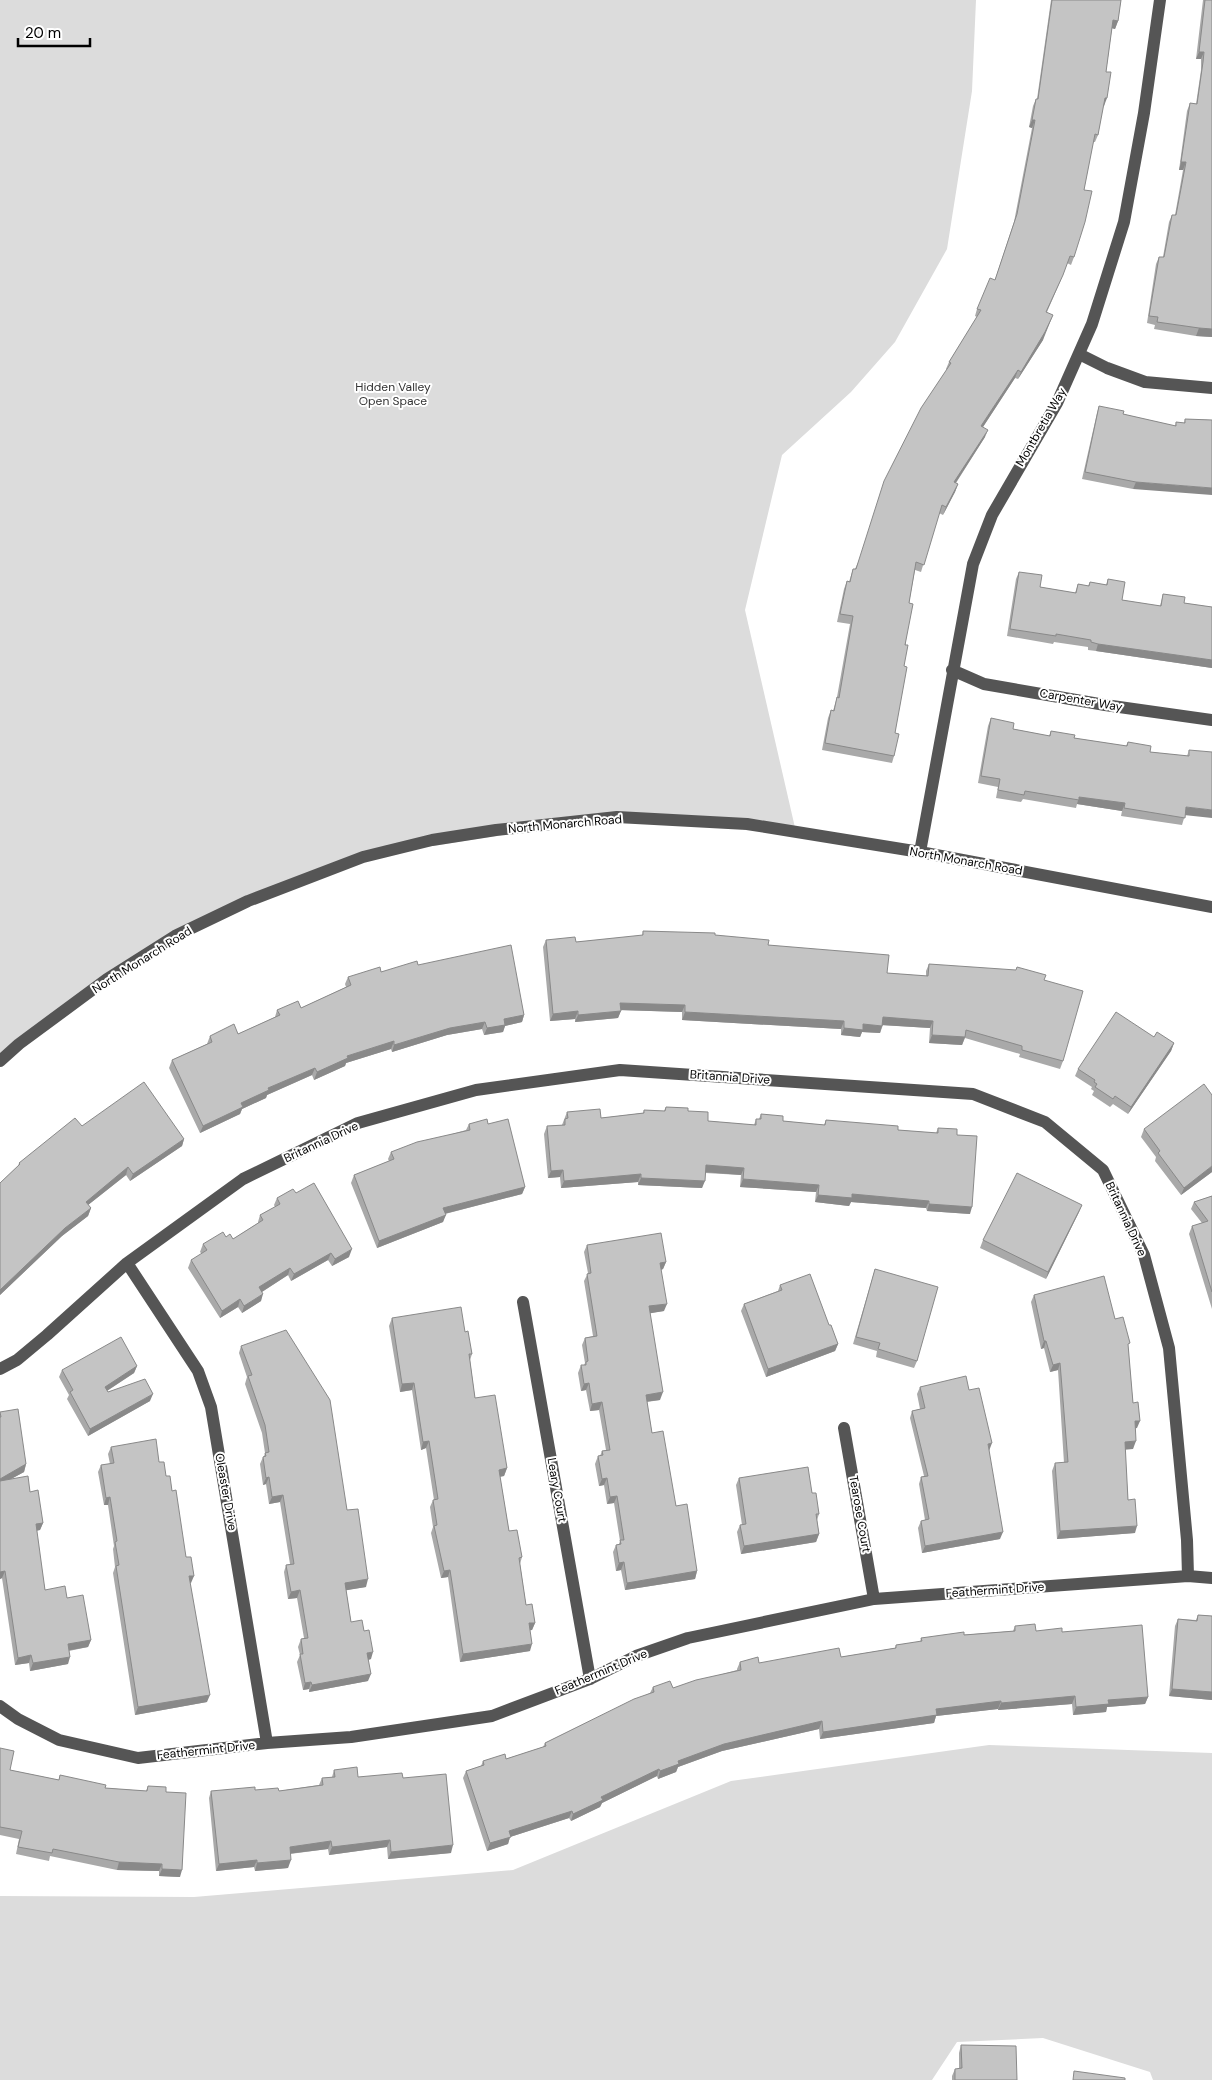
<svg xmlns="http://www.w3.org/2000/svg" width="1212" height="2080" viewBox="0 0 1212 2080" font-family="'DM Sans',sans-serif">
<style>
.green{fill:#dcdcdc}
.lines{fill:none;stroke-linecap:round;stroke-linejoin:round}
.minor{stroke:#555;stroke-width:12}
.wall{fill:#a9a9a9}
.shaded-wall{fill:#898989}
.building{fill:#c4c4c4;stroke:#898989}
.labels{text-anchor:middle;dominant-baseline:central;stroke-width:4;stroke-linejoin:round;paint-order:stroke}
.park-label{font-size:12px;fill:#333;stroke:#fff}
.street-label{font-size:12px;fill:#000;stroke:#fff}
</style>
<rect width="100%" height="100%" fill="#fff"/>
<!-- green -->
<path class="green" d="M0,0H976L972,91L947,249L895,342L851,392L782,455L745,610L796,832L617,817L363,857L175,936L0,1061Z
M989,1745L1212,1753V2080H1153L1150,2072L1043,2038L957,2042L932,2080H0V1896L194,1897L513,1870L731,1781Z"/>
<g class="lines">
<!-- minor -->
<path class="minor" d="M1079,354L1107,368L1145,382L1212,388
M952,670L984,684L1105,705L1212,720
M920,852L973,564L992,515L1057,403L1092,324L1124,222L1144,113L1160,0
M0,1061L19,1044L107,979L175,936L248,901L363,857L432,840L496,830L617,817L747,824L920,852L1212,907
M127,1263L198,1371L211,1407L267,1743
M523,1302L590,1679
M0,1369L17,1360L47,1335L127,1263L243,1179L358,1123L476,1090L620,1070L973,1094L1045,1122L1103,1170L1144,1255L1169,1348L1187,1540L1188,1576
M844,1428L874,1599
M0,1706L18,1719L59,1740L138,1758L267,1743L351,1737L492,1716L590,1679L636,1656L688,1638L874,1599L1188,1576L1212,1578"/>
</g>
<!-- wall -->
<path class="wall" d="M1051,0H1121L1118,21L1115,29L1112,28L1106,72L1104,106H1103L1098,135L1095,142H1093L1084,190L1074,257L1071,265L1067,263L1060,282L1047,312L1043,340L1018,379L1015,378L983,427L985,437L956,483L958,484L955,492L943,515L939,513L921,572L915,570L909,603L904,666L895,733L894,756L892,763L822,750L828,718L831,710L833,711L837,697L850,624L837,622L844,589L847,581L849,582L853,569H855L947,370L946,369L949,362L977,317L975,316L977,309L995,280L1014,222L1032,128L1029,127L1033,106L1036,99H1037Z
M1203,0H1212V337L1196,336L1154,329L1155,325L1147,323L1156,264L1159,257H1163L1169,222L1172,215H1175L1183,170H1179L1187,111L1190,103L1196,104L1201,70V59H1196Z
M1099,406L1123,414L1175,426L1176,422L1184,423L1185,419L1212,420L1133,489L1082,479L1097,413Z
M1019,572L1040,587L1075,593L1078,584L1088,586L1090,582L1106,585L1108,579L1122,600L1160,606L1163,594L1184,603L1212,607V668L1096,651L1088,650V647L1054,642L1053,644L1007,636L1016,579Z
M991,718L1013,729L1049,736L1051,731L1074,738L1126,746L1128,742L1150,752L1187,756L1189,750L1185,815L1182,825L1121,816L1122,811L1077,804L1076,808L1023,799L1021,802L996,798L998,787L978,783L988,726Z
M643,931L715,935L768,945L887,973L926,976V971L929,964L1044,980L1063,1061L1060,1069L1019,1057L1020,1054L965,1038L962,1045L929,1043L930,1028L883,1025L880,1033L862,1032L860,1037L841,1035V1029L682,1020V1012L621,1010L618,1018L575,1022V1019L550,1021L543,947L546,940L576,942L642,936Z
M418,965L524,1015L522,1022L505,1026L503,1032L484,1035L482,1029L447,1035L392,1052L391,1049L346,1063L345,1066L314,1080L312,1075L267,1095L266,1098L242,1109L240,1114L200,1133L169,1068L172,1060L207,1044L210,1036L238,1034L275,1017L277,1010L301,1008L346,987L345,984L348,977L381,972Z
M1154,1037L1174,1043L1171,1051L1128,1114L1113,1104L1110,1107L1092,1095L1094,1091L1091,1089L1092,1087L1075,1076L1078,1069Z
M666,1107L688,1111L708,1121L754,1125L756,1119H759L761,1114L783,1121L824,1125L826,1120L898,1130L936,1133L938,1128L957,1135L970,1214L927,1211L926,1208L851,1202L849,1206L815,1202L816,1192L740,1187L741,1175L705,1173L702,1188L638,1185V1182L561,1188L560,1177L548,1178L544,1134L547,1126L562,1125L567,1112L601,1118L643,1113L644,1110L664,1111Z
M469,1124H488L525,1187L522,1194L445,1214L443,1222L377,1248L351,1183L354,1175L389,1161L388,1159L391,1152L466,1130Z
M82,1126L184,1139L182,1146L130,1181L126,1175L88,1205L91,1208L88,1216L62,1236L0,1295V1183L18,1166L19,1163Z
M1144,1129L1212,1172L1181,1195L1155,1161L1156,1157L1141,1137Z
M296,1193L349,1257L332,1266L328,1260L291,1281L288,1275L262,1292L261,1301L242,1313L238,1307L220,1318L188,1268L191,1260L202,1254L200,1252L203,1244L226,1237L233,1239L258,1223V1222L260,1215L275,1207L274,1205L277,1198Z
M1212,1196V1309L1189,1234L1192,1226L1202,1223L1191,1209L1194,1202Z
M1082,1205L1079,1212L1046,1279L980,1248L983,1240Z
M587,1245L666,1262L663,1269L661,1270L664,1311L650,1313L660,1400L647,1402L652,1433L697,1571L695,1579L625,1590L621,1570L616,1571L613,1552L616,1545L619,1544L620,1541L614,1503L607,1504L604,1485L599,1486L595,1464L598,1456H600L602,1451L606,1450L599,1410L590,1411L586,1390L581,1391L578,1373L581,1365H584L585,1363L582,1345L585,1338L593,1336L584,1281L588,1273L584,1252Z
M875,1269L917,1361L914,1368L876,1357L877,1351L853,1344Z
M780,1285L838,1344L835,1351L766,1377L741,1311L744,1304L778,1291Z
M1034,1295L1115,1319L1128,1347L1133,1403L1137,1428H1135L1133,1449H1125L1128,1500L1135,1533L1057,1539L1052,1471L1055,1463H1064L1058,1370L1050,1372L1044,1348L1041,1349L1031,1302Z
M392,1318L465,1332L472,1354L470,1360L475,1398L507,1468L504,1476L500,1477L509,1531L522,1557L520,1564L526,1605L535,1623L532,1630H530V1651L460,1662L448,1577L441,1578L431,1533L433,1527L430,1507L433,1500H434L426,1448L421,1450L412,1390L400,1392L389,1326Z
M241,1346L347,1510L366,1587L346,1590L351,1622L371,1659L368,1660V1681L309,1692V1689L303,1690L297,1662L300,1655L298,1647L301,1639L304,1638L297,1598L288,1599L284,1572L286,1565L290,1564L280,1502L269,1504L266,1484L263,1485L260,1464L263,1457L264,1456L265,1453L262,1433L245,1384L247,1377L239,1353Z
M137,1366L134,1373L107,1391L108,1392L150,1401L88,1436L67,1399L69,1395L59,1377L62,1370Z
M920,1387L969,1390L989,1451L1000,1539L922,1553L918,1528L921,1521L925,1520L919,1484L921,1477L924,1476L910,1418L912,1411L920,1409L917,1394Z
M0,1412L26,1464L24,1472L11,1479L30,1492L43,1523L40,1530L36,1531L45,1590L67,1598L91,1640L88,1647L69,1651L68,1664L30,1671L29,1663L15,1665L2,1578L0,1579Z
M111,1447L159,1462L166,1476L172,1491L191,1583H190L207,1702L135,1715L113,1573L115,1567L113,1549L114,1546L108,1505H104L98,1472L101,1465L110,1464L108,1454Z
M739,1478L812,1493L819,1514L817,1520L819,1534L816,1542L741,1554L737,1532L740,1525H742L736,1485Z
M1198,1615L1212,1616V1700L1169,1696L1175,1626L1178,1619L1196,1620Z
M1015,1626L1036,1631L1062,1632L1148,1697L1145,1704L1107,1707L1106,1712L1073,1715L1072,1704L998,1710V1709L936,1716L934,1723L820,1739L819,1729L722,1751L678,1767L676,1772L658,1779L657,1776L602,1803L600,1807L571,1821L569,1818L510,1837L508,1844L487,1851L463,1778L466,1771L481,1766L483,1761L506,1759L543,1747L545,1743L650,1693L653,1687L673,1688L737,1670V1669L740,1662L759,1663L841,1657L895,1648L896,1645L920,1642L921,1638L1013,1631Z
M0,1748L10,1770L59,1780L60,1775L105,1788L146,1791L148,1786L166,1792L180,1877L159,1876V1871L117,1870L50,1856L49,1861L16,1854L19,1839L0,1835Z
M334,1770L358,1777L403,1778L451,1853L388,1859L387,1847L329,1855L328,1849L290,1854L288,1868L255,1871L254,1867L216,1871L209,1798L211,1791L255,1790L279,1791L319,1785L322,1778L332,1777Z
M961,2045L1017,2080H952V2076L955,2069H959V2053Z"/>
<!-- shaded-wall -->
<path class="shaded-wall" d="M1113,20L1118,21L1115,29L1111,28Z
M1199,52H1204L1201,59H1196Z
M1105,98H1107L1104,106L1102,105Z
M1032,120H1035L1032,128L1029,127Z
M1181,162H1186L1183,170H1179Z
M1053,315L1043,340L1018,379L1021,372Z
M1199,328L1212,329V337L1196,336Z
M1018,370L1015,378L979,433L981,426Z
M988,430L985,437L951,490L954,482Z
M1136,482L1212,488V495L1133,489Z
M958,484L955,492L943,515L946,507Z
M1098,644L1212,660V668L1096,651Z
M1079,797L1125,803L1122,811L1077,804Z
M1186,807L1212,810V818L1184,815Z
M620,1003L685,1005L682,1012L618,1010Z
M578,1011L575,1019L550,1021L553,1014Z
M621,1011L618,1018L575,1022L578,1015Z
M685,1012L844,1021L841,1029L682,1020Z
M524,1015L522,1022L505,1026L503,1032L484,1035L487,1028L504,1019Z
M883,1017L933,1021L930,1028L880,1025Z
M485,1022L482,1029L447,1035L392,1052L394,1045L450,1028Z
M863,1024L882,1026L880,1033L862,1032L860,1037L841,1035L844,1028Z
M932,1035L965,1037L962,1045L929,1043Z
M394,1041L391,1049L346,1063L345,1066L314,1080L317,1072L347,1056Z
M1174,1043L1171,1051L1128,1114L1131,1107Z
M315,1068L312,1075L267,1095L266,1098L242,1109L240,1114L200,1133L203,1126L241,1103L268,1088Z
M184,1139L182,1146L130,1181L133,1174Z
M706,1165L744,1168L741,1175L703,1172Z
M1212,1166V1172L1181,1195L1184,1188Z
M128,1167L126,1175L83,1209L86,1202Z
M563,1170L560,1177L548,1178L551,1171Z
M641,1174L638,1182L561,1188L564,1181Z
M641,1178L705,1181L702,1188L638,1185Z
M743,1179L819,1185L816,1192L740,1187Z
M525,1187L522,1194L440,1215L443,1208Z
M852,1194L929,1201L926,1208L851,1202L849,1206L815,1202L818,1195Z
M929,1204L972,1207L970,1214L927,1211Z
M1082,1205L1079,1212L1046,1279L1048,1272Z
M91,1208L88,1216L62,1236L0,1295V1290L65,1228Z
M446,1215L443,1222L377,1248L379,1241Z
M352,1249L349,1257L332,1266L335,1259Z
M331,1253L328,1260L291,1281L294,1274Z
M666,1262L663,1269L657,1271L660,1263Z
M290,1268L288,1275L257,1295L259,1287Z
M263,1294L261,1301L242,1313L244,1306Z
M240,1299L238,1307L220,1318L222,1311Z
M667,1304L664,1311L646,1314L649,1306Z
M1044,1341H1046L1044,1348L1041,1349Z
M838,1344L835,1351L766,1377L768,1369Z
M1060,1363L1058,1370L1050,1372L1053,1365Z
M137,1366L134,1373L102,1394L105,1387Z
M414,1383L412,1390L400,1392L402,1384Z
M589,1383L586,1390L581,1391L584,1384Z
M663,1392L660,1400L643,1402L646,1395Z
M153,1394L150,1401L88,1436L90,1429Z
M602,1402L599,1410L590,1411L592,1404Z
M1135,1421H1140L1137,1428L1132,1429Z
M429,1441L426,1448L421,1450L423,1442Z
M1136,1441L1133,1449L1122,1450L1125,1442Z
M992,1443L989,1451L988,1444Z
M26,1464L24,1472L0,1485V1479Z
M507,1468L504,1476L496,1477L499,1470Z
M269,1477L266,1484L263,1485L266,1478Z
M607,1478L604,1485L599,1486L602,1479Z
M283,1495L280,1502L269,1504L272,1497Z
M617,1496L614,1503L607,1504L610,1497Z
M110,1497L108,1505H104L106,1498Z
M43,1523L40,1530L33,1531L36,1524Z
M1137,1526L1135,1533L1057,1539L1060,1531Z
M1003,1532L1000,1539L922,1553L925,1546Z
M819,1534L816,1542L741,1554L744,1546Z
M624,1562L621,1570L616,1571L619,1563Z
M450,1570L448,1577L441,1578L444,1571Z
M5,1571L2,1578L0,1579V1572Z
M697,1571L695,1579L625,1590L627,1583Z
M189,1576H194L191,1583L186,1584Z
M368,1579L366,1587L342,1591L345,1583Z
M300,1590L297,1598L288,1599L291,1592Z
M529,1623H535L532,1630L526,1631Z
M91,1640L88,1647L65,1651L68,1644Z
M532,1644L530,1651L460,1662L463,1654Z
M373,1652L371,1659L364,1661L367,1653Z
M31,1655L29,1663L15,1665L18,1658Z
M70,1657L68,1664L30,1671L33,1663Z
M371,1674L368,1681L309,1692L312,1685Z
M311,1682L309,1689L303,1690L305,1683Z
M1172,1689L1212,1692V1700L1169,1696Z
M210,1695L207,1702L135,1715L138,1707Z
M1075,1696L1072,1704L998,1710L1001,1703Z
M1148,1697L1145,1704L1107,1707L1106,1712L1073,1715L1076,1707L1108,1700Z
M1001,1701L998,1709L936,1716L934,1723L820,1739L823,1732L936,1709Z
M822,1721L819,1729L722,1751L678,1767L676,1772L658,1779L660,1771L678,1761L724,1744Z
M659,1769L657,1776L602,1803L600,1807L571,1821L573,1814L601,1797Z
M572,1811L569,1818L510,1837L508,1844L487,1851L490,1843L509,1831Z
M390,1840L387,1847L329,1855L332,1847Z
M331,1841L328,1849L287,1854L290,1847Z
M453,1845L451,1853L388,1859L391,1852Z
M257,1860L254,1867L216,1871L219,1864Z
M291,1860L288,1868L255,1871L257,1863Z
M119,1862L162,1864L159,1871L117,1870Z
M162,1869L182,1870L180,1877L159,1876Z"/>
<!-- building -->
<path class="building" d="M1052,0H1121L1118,21L1113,20L1106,72H1111L1107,98H1105L1098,135L1095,134L1084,190L1092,191L1085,222L1074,257L1070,256L1063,275L1046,312L1053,315L1045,332L1021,372L1018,370L981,426L988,430L954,482L958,484L946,507L942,505L924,565L916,562L909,603L913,604L905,645H908L904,666L907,667L895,733L899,734L894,756L825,743L831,710L834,711L837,697L839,698L853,616L840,614L847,581L850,582L853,569H856L884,481L921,408L951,363L949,362L981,310L977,309L990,278L995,280L1017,214L1035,120H1032L1036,99H1038Z
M1205,0H1212V329L1199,328L1157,322L1158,317L1149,316L1159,257H1164L1172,215H1176L1186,162H1181L1190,103L1197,104L1203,62L1204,52H1199Z
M1099,406L1124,411L1123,414L1176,426V422L1185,423V419L1212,420V488L1136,482L1085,472Z
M1019,572L1042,575L1040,587L1076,593L1078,584L1089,586L1090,582L1107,585L1108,579L1125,582L1122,600L1161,606L1163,594L1185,597L1184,603L1212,607V660L1098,644L1091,642V640L1056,634V636L1010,629Z
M991,718L1014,723L1013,729L1050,736L1051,731L1075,735L1074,738L1127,746L1128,742L1151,746L1150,752L1189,756V750L1212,752V810L1186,807L1185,818L1124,808L1125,803L1079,797V800L1025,791L1024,795L998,790L1000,779L981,776Z
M643,931L715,933V935L769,940L768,945L889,955L887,973L928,976L929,964L1016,970L1017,967L1046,975L1044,980L1083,991L1063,1061L1022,1050V1046L966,1030L965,1037L932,1035L933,1021L883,1017L882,1026L863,1024V1030L844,1028V1021L685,1012V1005L620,1003L621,1011L578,1015V1011L553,1014L546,940L575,937L576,942L643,935Z
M511,945L524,1015L504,1019L505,1025L487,1028L485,1022L450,1028L394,1045V1041L347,1056L348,1058L317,1072L315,1068L268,1088L269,1090L241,1103L243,1107L203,1126L172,1060L212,1042L210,1036L234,1024L238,1034L280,1015L277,1010L298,1001L301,1008L351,985L348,977L380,967L381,972L417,961L418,965Z
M1116,1012L1154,1037L1157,1032L1174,1043L1131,1107L1115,1096L1113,1099L1095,1087L1097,1084L1094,1082L1095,1080L1078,1069Z
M144,1082L184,1139L133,1174L128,1167L86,1202L91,1208L65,1228L0,1290V1183L20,1164L19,1163L75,1118L82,1126Z
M1204,1084L1212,1095V1166L1184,1188L1158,1153L1160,1151L1144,1129Z
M666,1107L688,1108V1111L708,1112V1121L756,1125V1119H761V1114L783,1116V1121L825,1125L826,1120L898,1126V1130L938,1133V1128L957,1129V1135L977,1136L972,1207L929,1204V1201L852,1194V1198L818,1195L819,1185L743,1179L744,1168L706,1165L705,1181L641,1178V1174L564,1181L563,1170L551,1171L547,1126L565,1125V1119L568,1118L567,1112L600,1109L601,1118L644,1113V1110L665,1111Z
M487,1119L488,1124L508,1119L525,1187L443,1208L446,1215L379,1241L354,1175L394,1159L391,1152L417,1142L470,1130L469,1124Z
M1017,1173L1082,1205L1048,1272L983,1240Z
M314,1183L352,1249L335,1259L331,1253L294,1274L290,1268L259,1287L263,1294L244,1306L240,1299L222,1311L191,1260L207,1250L203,1244L223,1232L226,1237L230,1234L233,1239L263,1220L260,1215L280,1204L277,1198L293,1189L296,1193Z
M1212,1196V1292L1192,1226L1208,1221L1194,1202Z
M661,1233L666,1262L660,1263L667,1304L649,1306L663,1392L646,1395L652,1433L663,1431L676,1506L687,1504L697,1571L627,1583L624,1562L619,1563L616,1545L621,1544L620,1540H624L617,1496L610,1497L607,1478L602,1479L598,1456L603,1455L602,1451L610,1450L602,1402L592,1404L589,1383L584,1384L581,1365H586V1362L588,1361L585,1338L597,1336L587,1274L591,1273L587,1245Z
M875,1269L938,1287L917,1361L878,1349L880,1343L856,1337Z
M810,1274L829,1325H831L838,1344L768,1369L744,1304L782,1290L780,1285Z
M1104,1276L1115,1319L1123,1317L1130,1343L1128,1344L1133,1403L1138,1402L1140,1421H1135L1136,1441L1125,1442L1128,1500L1135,1499L1137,1526L1060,1531L1055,1463L1068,1462L1060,1363L1053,1365L1046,1341H1044L1034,1295Z
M461,1307L465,1332L468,1331L472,1354H469L475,1398L495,1395L507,1468L499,1470L509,1531L517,1530L522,1557L519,1558L526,1605L532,1604L535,1623H529L532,1644L463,1654L450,1570L444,1571L434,1526L437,1525L433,1500L438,1499L429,1441L423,1442L414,1383L402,1384L392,1318Z
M286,1330L330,1400L347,1510L358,1509L368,1579L345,1583L351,1622L362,1620L364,1631L369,1630L373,1652L367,1653L371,1674L312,1685L311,1682L305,1683L300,1654H303L301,1639L308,1638L300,1590L291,1592L286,1565L294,1564L283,1495L272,1497L269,1477L266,1478L263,1457L266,1456L265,1453L269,1452L265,1425L248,1376L252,1375L241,1346Z
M121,1337L137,1366L105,1387L108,1392L145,1379L153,1394L90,1429L70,1392L73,1390L62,1370Z
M966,1376L969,1390L979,1388L992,1443L988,1444L1003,1532L925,1546L921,1521L929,1519L921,1477L928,1476L912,1411L925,1408L920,1387Z
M18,1409L26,1464L0,1479V1417H1L0,1412Z
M156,1439L159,1462H164L166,1476H170L172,1491L176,1490L186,1557H191L194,1576H189L210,1695L138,1707L116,1566L119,1565L115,1542L117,1541L110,1497L106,1498L101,1465L114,1463L111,1447Z
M808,1467L812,1493H816L819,1514H816L819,1534L744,1546L740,1525L746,1524L739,1478Z
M28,1476L30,1492L38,1490L43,1523L36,1524L45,1590L65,1586L67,1598L83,1595L91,1640L68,1644L70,1657L33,1663L31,1655L18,1658L5,1571L0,1572V1481Z
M1198,1615L1212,1616V1692L1172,1689L1178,1619L1197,1621Z
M1035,1624L1036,1631L1062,1628V1632L1142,1625L1148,1697L1108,1700L1109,1704L1076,1707L1075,1696L1001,1703V1701L936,1709L937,1715L823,1732L822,1721L724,1744L678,1761L679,1764L660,1771L659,1769L601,1797L603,1800L573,1814L572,1811L509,1831L511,1837L490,1843L466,1771L484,1765L483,1761L505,1754L506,1759L546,1746L545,1743L634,1699L654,1692L653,1687L670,1681L673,1688L696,1680L741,1670L740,1662L758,1657L759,1663L839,1648L841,1657L896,1648V1645L922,1641L921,1638L964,1632V1635L1015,1631V1626Z
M0,1748L14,1751L10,1770L59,1780L60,1775L106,1785L105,1788L147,1791L148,1786L166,1787V1792L186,1793L182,1870L162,1869V1864L119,1862L53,1849L52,1853L18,1847L22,1831L0,1827Z
M357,1767L358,1777L402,1773L403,1778L446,1774L453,1845L391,1852L390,1840L332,1847L331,1841L290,1847L291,1860L257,1863V1860L219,1864L211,1791L255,1787V1790L278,1788L279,1791L323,1785L322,1778L335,1777L334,1770Z
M961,2045L1016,2046L1017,2080H955V2069L962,2068Z
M1074,2071L1125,2078V2080H1073Z"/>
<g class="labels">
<!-- park labels -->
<g class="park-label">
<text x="393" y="387">Hidden Valley<tspan x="393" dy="14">Open Space</tspan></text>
</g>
<!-- street labels -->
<g class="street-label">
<text transform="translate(1041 427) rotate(-60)">Montbretia Way</text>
<text transform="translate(1081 700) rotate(10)">Carpenter Way</text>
<text transform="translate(565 824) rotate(-5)">North Monarch Road</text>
<text transform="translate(966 861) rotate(10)">North Monarch Road</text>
<text transform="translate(142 960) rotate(-32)">North Monarch Road</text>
<text transform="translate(730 1077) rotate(4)">Britannia Drive</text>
<text transform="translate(321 1142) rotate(-25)">Britannia Drive</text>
<text transform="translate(1126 1219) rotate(65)">Britannia Drive</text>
<text transform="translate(557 1490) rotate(80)">Leary Court</text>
<text transform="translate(226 1492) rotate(80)">Oleaster Drive</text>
<text transform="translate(860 1514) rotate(80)">Tearose Court</text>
<text transform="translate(995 1590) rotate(-4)">Feathermint Drive</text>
<text transform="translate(601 1672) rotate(-23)">Feathermint Drive</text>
<text transform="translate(206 1750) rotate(-6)">Feathermint Drive</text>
</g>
</g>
<!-- scale -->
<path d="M18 38v8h72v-8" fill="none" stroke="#000000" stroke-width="2.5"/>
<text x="25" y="38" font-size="15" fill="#000000" stroke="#ffffff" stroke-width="4" paint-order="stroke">20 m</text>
</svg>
